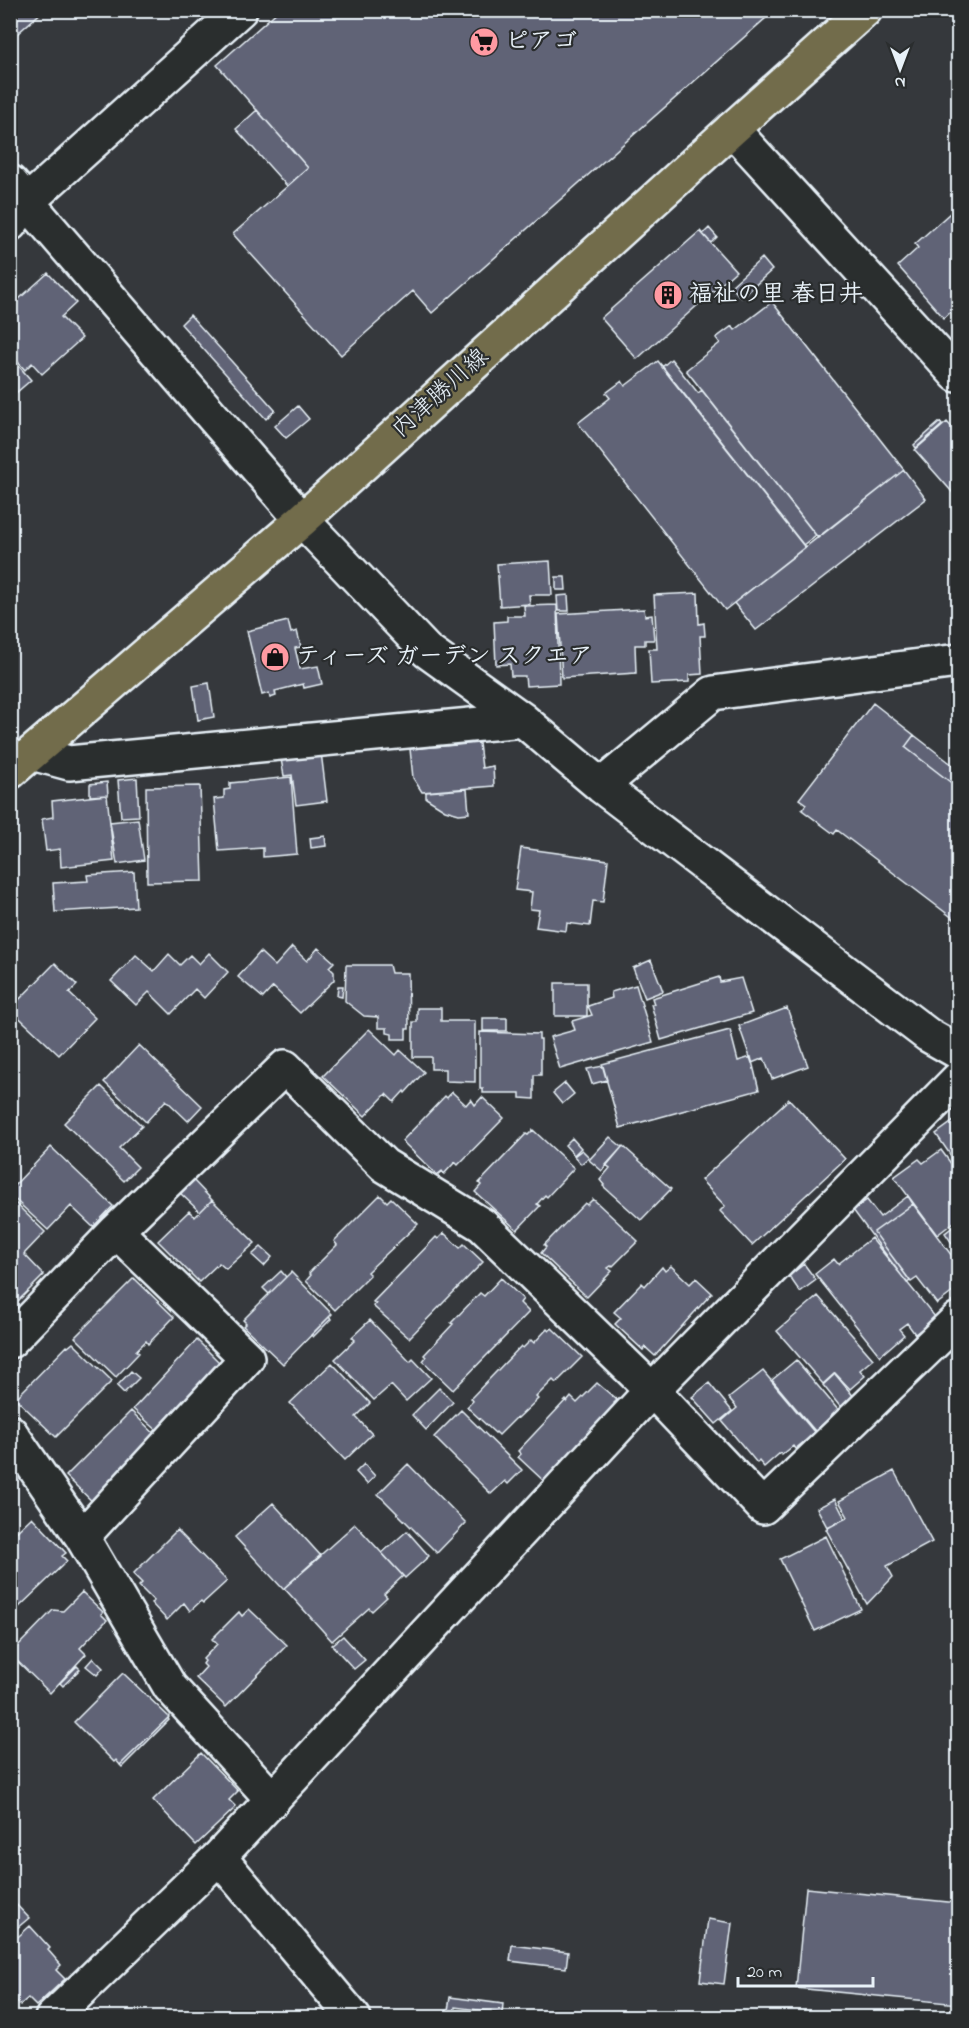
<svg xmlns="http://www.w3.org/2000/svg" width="969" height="2028" viewBox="0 0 969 2028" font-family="'Indie Flower','Klee One',sans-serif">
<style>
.building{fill:#616476;stroke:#e8f1f8;stroke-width:1.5}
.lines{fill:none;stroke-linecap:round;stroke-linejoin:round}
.minor-casing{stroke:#e8f1f8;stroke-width:38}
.major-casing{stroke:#e8f1f8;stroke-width:38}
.minor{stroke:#2a2d2e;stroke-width:33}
.major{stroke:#726c4b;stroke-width:33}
.labels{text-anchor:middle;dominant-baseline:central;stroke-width:4.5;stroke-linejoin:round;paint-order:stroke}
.poi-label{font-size:24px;font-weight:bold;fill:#e8f1f8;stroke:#2a2d2e;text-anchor:start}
.street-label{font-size:24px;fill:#e8f1f8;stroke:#2a2d2e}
</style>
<rect width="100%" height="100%" fill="#35383c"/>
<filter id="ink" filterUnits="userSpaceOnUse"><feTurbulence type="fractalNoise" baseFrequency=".0167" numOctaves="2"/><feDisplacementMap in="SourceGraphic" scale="12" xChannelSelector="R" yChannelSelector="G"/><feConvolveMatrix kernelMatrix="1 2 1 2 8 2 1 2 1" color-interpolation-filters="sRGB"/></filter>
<g filter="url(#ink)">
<!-- building -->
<path class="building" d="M20,10H44L10,40V19Z
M279,10H775L432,313L413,291L341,355L233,234L308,168L217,65Z
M257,110L308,168L287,186L236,129Z
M958,206V306L944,318L898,266L918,248L915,244Z
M709,228L717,237L711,243L703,234Z
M700,231L736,271L637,359L601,318Z
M762,258L772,270L741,298L731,286Z
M48,273L76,303L61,317L82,338L42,374L32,363L25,370L10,353V348L17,343L10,336V307Z
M772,302L904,470L818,538L686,370L720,343L716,338L732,326L735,330Z
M190,315L275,410L266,419L181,324Z
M10,356L31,380L10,398Z
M671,359L698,393L702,390L816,535L803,545L662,367Z
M658,361L805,547L725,610L578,423L610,398L606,393L622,381L625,386Z
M298,406L309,419L286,438L275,426Z
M940,422L942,425L916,448L914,445Z
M947,422L958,434V487L953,493L915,450Z
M904,470L926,499L756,630L734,603Z
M550,561L552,595H529L530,604L500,606L497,564Z
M556,577H565L566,590H556Z
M698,593L699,624L704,623L705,636H700L702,674L689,675V682L651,684L649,649H657L654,595Z
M568,595L569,611H558L557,596Z
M557,605L559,684L526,686L525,676H511L510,664L496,665L494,622L507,621V616H525L524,606Z
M644,609L645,616L652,615L654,640H645V645H635L636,673L562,678L558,614Z
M288,621L291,633L297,631L301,647L295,648L300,669L318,666L322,684L304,688L303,684L275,691L276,696L270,698L269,693L262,695L247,631Z
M209,683L214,717L198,720L193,686Z
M873,703L914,735L905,747L958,788V922L837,830L834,834L802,810L806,804L799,799Z
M914,735L958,769V788L905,747Z
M479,743L482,768L493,766L494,786L422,792L413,778L410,749Z
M321,752L327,801L296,805L292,775L284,776L281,759Z
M291,777L297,854L263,857V848L219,851L214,799L224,798V790L230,789V783Z
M137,778L139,816L121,817L118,780Z
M107,782L108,795L90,796V784Z
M200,786L203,881L147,882L146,787Z
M467,789L469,813L459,814L445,810L426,798V792Z
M107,795L114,861L61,867L60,849L46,851L42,819L53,817L52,801Z
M138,819L144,860L117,864L110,822Z
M325,836L326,846L311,848L310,838Z
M521,848L608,860L603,902L593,901L590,926L567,923L566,931L536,927L539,910L530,909L532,892L515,890Z
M134,872L136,907L55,912L53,883L88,881L87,875Z
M292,947L307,961L318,948L334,962L329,967L334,972V980L300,1013L273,987L263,998L238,977L260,952L275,966Z
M209,953L228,972L204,998L195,989L171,1014L149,992L136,1005L111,981L136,955L154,971L169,954L180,965L190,955L199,964Z
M651,960L663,991L645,998L633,968Z
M55,963L77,985L69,993L95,1018L59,1055L10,1009Z
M346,965H389L391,973H408L409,1029H406V1039H392V1034L387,1033V1028H378V1017L364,1016L345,1001Z
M719,977L720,982L741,978L752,1013L661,1040L651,1004H654L652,998Z
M555,983H587V1016H555Z
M636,985L653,1042L560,1069L550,1037L575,1030L572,1021L592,1015L588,1006L612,998L611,992Z
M338,986H343L342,997L337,996Z
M417,1008H441V1021H475V1082L445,1081V1069H431V1057H413V1022H417Z
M787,1008L808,1066L772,1079L764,1058L752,1063L739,1026Z
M483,1018H507V1031H483Z
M369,1029L396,1055L400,1050L424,1072L405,1093L404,1091L394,1102L386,1094L365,1116L323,1076Z
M730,1030L738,1061L751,1057L759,1090L620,1128L602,1064Z
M480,1032L539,1034V1039H541V1075H534V1099L520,1098V1093H483V1089H480Z
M139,1045L202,1106L188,1121L166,1100L146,1122L104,1082Z
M603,1066L607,1080L592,1084L587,1069Z
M565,1083L574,1094L562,1104L553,1093Z
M101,1086L142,1126L119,1148L138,1167L124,1181L64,1123Z
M452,1092L466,1105L471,1099L475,1105L482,1097L504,1118L458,1165L455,1162L444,1174L442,1171L437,1175L402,1141L445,1096L447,1098Z
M789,1099L845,1159L752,1245L720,1211L725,1206L701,1180Z
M958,1118V1166L936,1134Z
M533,1130L574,1168L547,1197L545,1195L537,1204L540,1206L517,1230L475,1192L481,1185L479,1183L526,1134L528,1135Z
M610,1137L622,1147L602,1171L589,1160Z
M572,1138L581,1148L574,1155L565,1145Z
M623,1146L671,1189L641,1220L603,1186L604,1185L600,1180L610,1168L606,1165Z
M51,1147L113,1206L93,1227L71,1206L48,1230L10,1195V1190Z
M582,1150L589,1157L581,1164L574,1156Z
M941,1150L958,1173V1219L937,1235L894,1177L919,1159L923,1163Z
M192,1179L212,1200L200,1212L179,1192Z
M380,1195L387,1202L391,1198L418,1224L367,1272L370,1275L335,1310L306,1281L311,1275L309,1273L337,1245L334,1241Z
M908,1196L913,1204L874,1232L910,1281L907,1283L853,1210L867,1200L880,1217Z
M11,1199L45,1232L24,1254L44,1275L17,1302L10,1296Z
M593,1199L638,1241L612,1267L611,1266L608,1268L612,1271L587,1297L541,1253L546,1247L544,1245L585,1203L587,1205Z
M212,1200L255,1243L226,1269L219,1263L199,1282L158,1241L189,1211L195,1217Z
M913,1204L958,1264V1288L937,1304L917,1278L911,1282L874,1232Z
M958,1223V1252L945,1233Z
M444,1233L460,1248L464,1244L483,1262L409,1338L373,1306L376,1304L373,1302L436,1237L438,1239Z
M871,1238L936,1318L915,1334L907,1323L899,1329L904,1335L880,1356L815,1274L834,1259L838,1264Z
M261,1247L272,1257L264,1266L252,1255Z
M804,1264L816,1280L800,1292L789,1276Z
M671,1266L690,1284L696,1278L712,1293L655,1356L645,1347L643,1350L615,1324L621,1318L614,1312L642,1283L645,1286L662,1267L665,1271Z
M281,1271L286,1277L269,1294L263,1288Z
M291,1272L332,1314L283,1364L243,1326L246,1323L243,1320Z
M134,1278L174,1317L148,1344L146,1341L136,1351L139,1353L116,1377L75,1337Z
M501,1278L523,1299L520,1303L529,1312L453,1390L423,1361L426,1357L424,1355L453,1324L451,1323L480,1293L484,1296Z
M818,1296L873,1359L860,1370L865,1376L850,1389L835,1373L823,1384L777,1331Z
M329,1317L331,1319L313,1337L311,1335Z
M370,1320L410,1362L413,1359L431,1378L406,1401L391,1385L374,1400L335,1359L355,1340L352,1337Z
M552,1328L582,1357L556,1383L553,1380L536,1397L538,1399L518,1418L517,1417L499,1435L496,1432L495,1433L467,1407L473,1401L471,1398L521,1346L523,1348L531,1340L534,1343L547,1329L549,1331Z
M197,1340L225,1368L169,1441L133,1409Z
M73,1343L112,1381L56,1437L17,1400V1397L67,1346L68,1347Z
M796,1360L839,1411L815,1431L772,1380Z
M332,1363L370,1403L356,1417L372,1434L345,1460L290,1403Z
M131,1371L139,1378L124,1393L117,1386Z
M763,1371L815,1433L795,1449L793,1446L782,1455L780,1453L764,1467L759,1461L757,1463L722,1421L737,1408L729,1398Z
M835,1374L855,1398L842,1409L823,1385Z
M597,1383L617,1400L614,1403L617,1406L547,1484L518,1457L521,1454L518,1451L566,1400L567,1402L571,1397L577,1403Z
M709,1383L732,1411L716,1424L692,1397Z
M439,1388L453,1402L426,1430L412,1415Z
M461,1410L522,1470L508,1484L505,1481L491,1494L434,1437Z
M131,1411L166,1445L102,1511L66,1476Z
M364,1464L375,1476L367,1484L356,1472Z
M408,1464L466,1523L437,1553L378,1494Z
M894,1471L932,1542L887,1566L893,1577L867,1604L826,1529L848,1517L839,1501Z
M10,1477L17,1482L10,1488Z
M835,1499L845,1519L827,1527L817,1508Z
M273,1503L321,1556L283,1589L235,1537Z
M32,1517L66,1553L62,1556L67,1561L18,1608L10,1600V1538Z
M355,1524L403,1576L384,1594L387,1597L372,1611L369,1608L332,1641L284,1588Z
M177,1530L227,1581L203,1603L201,1601L190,1611L184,1603L167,1620L151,1603L154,1601L139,1586L142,1583L133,1574Z
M407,1531L429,1556L405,1578L382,1553Z
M826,1536L861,1609L815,1631L780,1559Z
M82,1592L103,1612L101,1614L107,1620L80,1648L86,1654L50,1693L10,1654L53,1610L63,1611Z
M249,1609L287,1645L226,1707L196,1678L206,1667L203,1664L205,1661L203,1659L217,1644L212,1639L239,1612L242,1616Z
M343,1636L365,1660L354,1669L332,1645Z
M93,1658L103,1668L97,1675L86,1666Z
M77,1666L80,1669L63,1686L60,1683Z
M123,1673L169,1717L120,1765L116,1760L114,1762L74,1722Z
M168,1718L169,1720L122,1767L120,1765Z
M201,1753L238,1791L229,1800L236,1807L196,1845L153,1800Z
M806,1888L958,1903V2004L796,1988Z
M10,1898L29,1918L10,1934Z
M708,1919L732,1923L724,1984L700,1981Z
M30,1926L50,1948L48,1950L61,1965L56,1970L65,1979L36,2006L28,1998L20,2005L10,1995V1944Z
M512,1945L568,1952L566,1968L510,1961Z
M450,1997L503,2004L502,2013L455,2007L454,2018H447Z"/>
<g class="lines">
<!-- minor casing -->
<g class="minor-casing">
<path id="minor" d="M732,129L957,375L958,374
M10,182L302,520L427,651L523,720L601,786L928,1035L958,1052
M10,224L28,201L240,10
M32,753L69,763L523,720
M601,786L713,693L958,661
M10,1341L116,1231L285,1067L384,1165L482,1225L652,1390L763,1507L958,1319
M10,1432L82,1537L170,1687L273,1800
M82,1537L247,1358L116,1231
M219,1857L354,2018
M52,2018L219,1857L652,1390L958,1079"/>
</g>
<!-- major casing -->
<g class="major-casing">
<path id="major" d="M10,772L302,520L732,129L865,10"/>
</g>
<!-- minor -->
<use href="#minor" class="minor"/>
<!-- major -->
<use href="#major" class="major"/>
</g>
</g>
<!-- icons -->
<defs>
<g id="supermarket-disc" transform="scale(1.5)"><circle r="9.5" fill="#ff9aa2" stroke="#2a2d2e"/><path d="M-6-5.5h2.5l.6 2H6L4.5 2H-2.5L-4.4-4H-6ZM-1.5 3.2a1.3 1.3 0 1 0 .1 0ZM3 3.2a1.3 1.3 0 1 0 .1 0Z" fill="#111"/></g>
<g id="building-disc" transform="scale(1.5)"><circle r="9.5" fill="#ff9aa2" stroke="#2a2d2e"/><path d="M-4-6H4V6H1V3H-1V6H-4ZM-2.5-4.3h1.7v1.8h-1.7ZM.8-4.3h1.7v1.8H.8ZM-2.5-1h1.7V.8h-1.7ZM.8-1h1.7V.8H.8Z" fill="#111"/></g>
<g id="shop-disc" transform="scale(1.5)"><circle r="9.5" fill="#ff9aa2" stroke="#2a2d2e"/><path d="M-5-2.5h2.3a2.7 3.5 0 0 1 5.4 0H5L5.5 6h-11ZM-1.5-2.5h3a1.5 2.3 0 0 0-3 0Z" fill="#111"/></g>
</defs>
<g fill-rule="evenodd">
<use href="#supermarket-disc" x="484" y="42"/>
<use href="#building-disc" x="668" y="295"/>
<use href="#shop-disc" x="275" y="657"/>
</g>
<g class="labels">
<!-- poi labels -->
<g class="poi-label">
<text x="505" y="42">ピアゴ</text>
<text x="689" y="295">福祉の里 春日井</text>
<text x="296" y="657">ティーズ ガーデン スクエア</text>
</g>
<!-- street labels -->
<g class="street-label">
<text transform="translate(441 394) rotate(-42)">内津勝川線</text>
</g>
</g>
<!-- margin -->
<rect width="969" height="2028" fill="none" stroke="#2a2d2e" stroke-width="36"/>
<rect x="18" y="18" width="933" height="1992" fill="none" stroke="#e8f1f8" stroke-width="2" filter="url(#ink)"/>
<!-- north arrow -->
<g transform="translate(900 69) rotate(180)" stroke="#2a2d2e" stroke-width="4.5" paint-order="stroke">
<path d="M0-4.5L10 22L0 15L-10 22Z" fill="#e8f1f8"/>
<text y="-9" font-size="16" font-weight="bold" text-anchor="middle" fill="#e8f1f8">N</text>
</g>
<!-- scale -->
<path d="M738 1977v9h135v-9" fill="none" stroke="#e8f1f8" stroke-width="3"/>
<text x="747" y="1977" font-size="18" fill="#e8f1f8" stroke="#2a2d2e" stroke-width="4.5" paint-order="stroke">20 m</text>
</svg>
